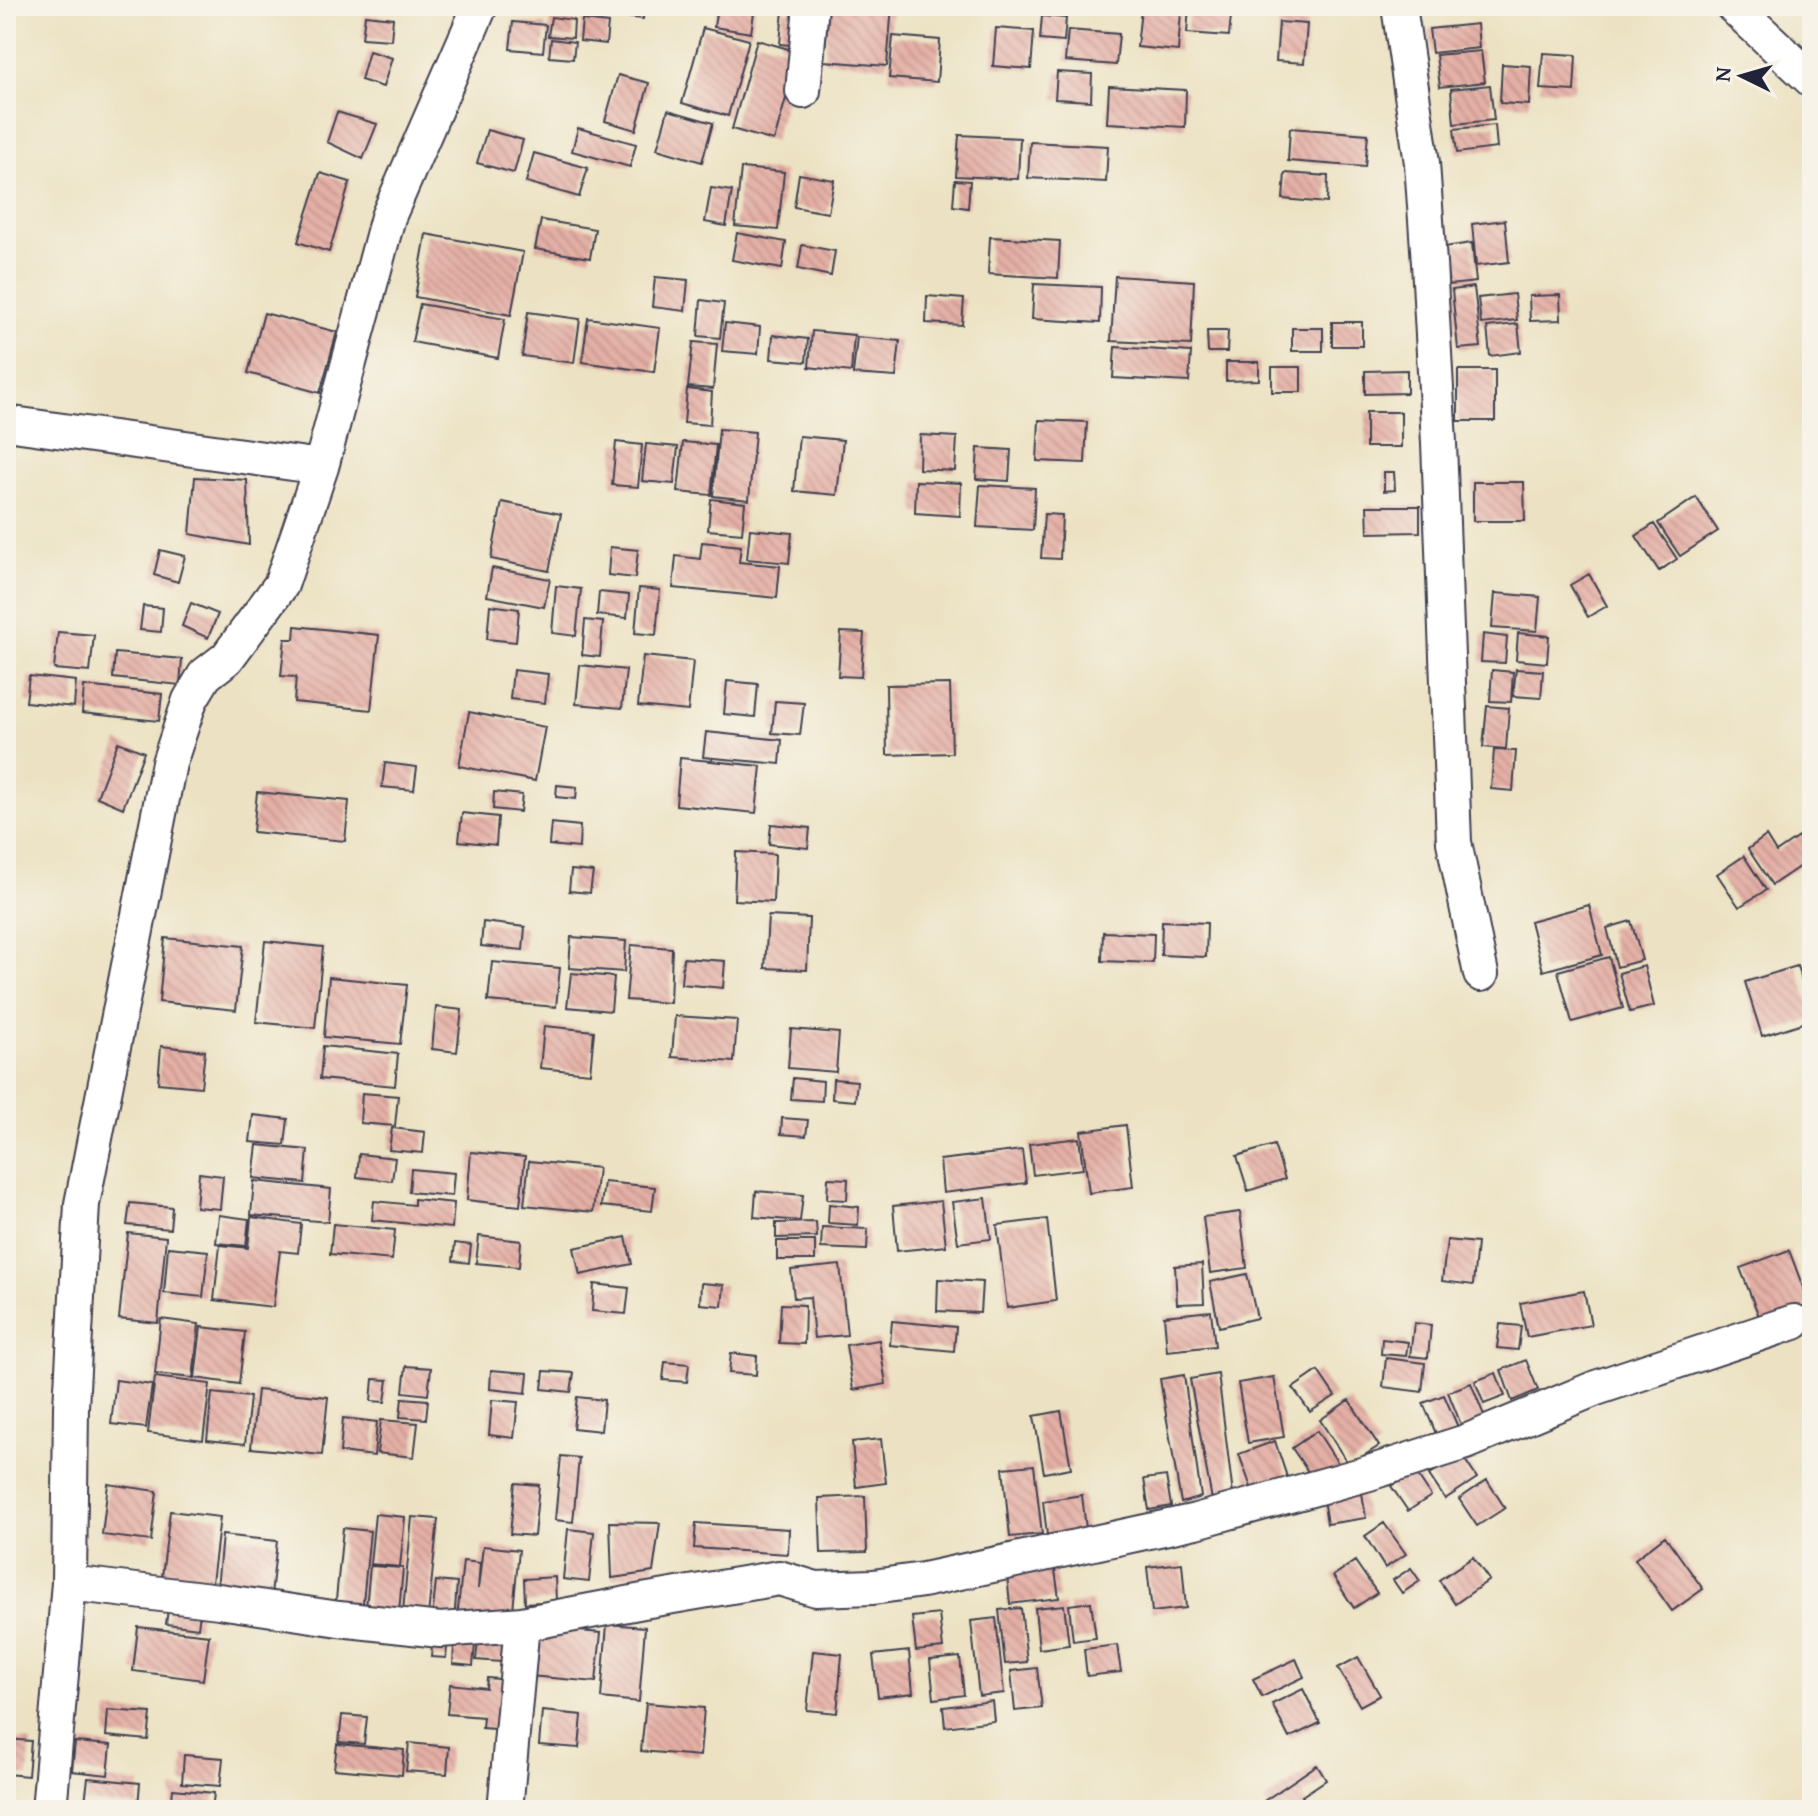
<svg xmlns="http://www.w3.org/2000/svg" width="1818" height="1816" viewBox="0 0 1818 1816" font-family="'Gentium Book Plus',serif">
<style>
.building{fill:url(#building-back-hatch)}
.lines{fill:none;stroke-linecap:round;stroke-linejoin:round}
.street-casing{stroke:#403f4f;stroke-width:38}
.street{stroke:#fff;stroke-width:34}
</style>
<defs>
<pattern id="building-back-hatch" width="6" height="6" patternUnits="userSpaceOnUse" patternTransform="scale(2)"><rect width="6" height="6" fill="#e4afa5"/><path d="M-1 5l2 2M0 0l6 6M5-1l2 2" fill="none" stroke="#c3968f"/></pattern>
</defs>
<rect width="100%" height="100%" fill="#f7f3e8"/>
<filter id="ink" filterUnits="userSpaceOnUse"><feTurbulence type="fractalNoise" baseFrequency=".0125" numOctaves="2"/><feDisplacementMap in="SourceGraphic" scale="16" xChannelSelector="R" yChannelSelector="G"/><feConvolveMatrix kernelMatrix="1 2 1 2 8 2 1 2 1" color-interpolation-filters="sRGB"/></filter>
<filter id="wash" filterUnits="userSpaceOnUse"><feTurbulence type="fractalNoise" baseFrequency=".006" numOctaves="4" result="noise"/><feDisplacementMap in="SourceGraphic" scale="32" xChannelSelector="R" yChannelSelector="G"/><feGaussianBlur stdDeviation="1.8" result="paint"/><feColorMatrix in="noise" values="0 0 0 0 0 0 0 0 0 0 0 0 0 0 0 0 0 1.4 0 .05"/><feComposite in="paint" operator="in"/></filter>
<g filter="url(#wash)">
<rect width="100%" height="100%" fill="#ece2c3"/>
<g id="blocks">
<!-- building -->
<path class="building" d="M583,6H644L643,19L582,13Z
M717,6H755L751,33L714,27Z
M829,6H892L887,66L824,61Z
M1189,6H1232L1229,36L1187,33Z
M1436,6H1478V9L1437,14Z
M1141,9L1181,12L1178,51L1137,47Z
M783,10L806,12L802,46L780,44Z
M365,15L393,18L391,40L362,38Z
M1042,16L1066,18L1064,42L1040,40Z
M551,17L574,20L573,38L548,36Z
M582,20L608,23L606,44L580,41Z
M513,22L546,25L543,52L510,49Z
M1279,22L1307,24L1304,63L1276,61Z
M1477,24L1479,48L1432,53L1429,29Z
M703,28L749,40L728,116L682,103Z
M996,28L1034,31L1031,69L993,66Z
M1068,30L1119,34L1116,65L1065,61Z
M893,36L940,40L937,82L889,78Z
M551,39L575,42L573,59L549,57Z
M757,40L799,52L774,141L732,129Z
M369,51L392,58L383,87L361,80Z
M1481,51L1485,82L1440,87L1436,55Z
M1543,53L1576,55L1574,91L1540,89Z
M1502,64L1531,66L1529,105L1500,103Z
M1057,72L1092,74L1091,101L1055,99Z
M618,75L649,83L636,130L605,121Z
M1490,85L1494,120L1454,124L1451,89Z
M1109,86L1186,90L1185,127L1107,123Z
M668,110L713,123L702,162L657,149Z
M337,112L377,124L363,159L327,142Z
M1495,125L1497,148L1457,153L1454,129Z
M578,128L636,144L630,167L572,151Z
M1290,128L1368,134L1365,167L1288,161Z
M487,130L523,140L514,173L477,163Z
M959,135L1020,138L1018,179L956,176Z
M1030,142L1108,146L1106,182L1028,178Z
M534,153L588,168L579,197L526,182Z
M741,168L784,172L778,230L735,226Z
M320,173L350,182L329,252L298,242Z
M1285,173L1328,176L1327,203L1283,199Z
M799,174L834,180L828,213L794,207Z
M955,180L970,181L968,208L953,206Z
M711,188L732,191L726,226L705,222Z
M541,220L595,229L590,258L535,249Z
M1505,220L1509,262L1476,266L1472,224Z
M737,233L786,242L782,269L732,260Z
M426,234L523,252L511,315L415,297Z
M990,237L1060,241L1058,278L988,274Z
M1472,243L1476,282L1449,285L1444,247Z
M802,245L835,251L831,276L798,269Z
M1115,276L1194,281L1191,345L1111,341Z
M655,277L688,280L685,311L652,307Z
M1034,284L1101,287L1100,323L1032,319Z
M1474,287L1481,347L1458,349L1452,290Z
M1514,294L1517,320L1481,324L1478,298Z
M1560,295L1561,320L1530,321L1529,296Z
M927,296L964,299L962,325L926,323Z
M701,300L724,303L720,338L698,336Z
M420,304L505,319L498,358L412,342Z
M528,312L580,319L574,363L522,356Z
M264,313L337,332L320,393L248,373Z
M588,318L660,328L654,372L582,362Z
M1332,322H1362V346H1332Z
M725,323L760,327L758,354L722,351Z
M1518,324L1521,352L1490,356L1487,327Z
M1292,328H1323V351H1292Z
M812,331L854,335L851,372L809,367Z
M1207,331H1228L1227,352H1208Z
M773,335L808,339L806,362L771,359Z
M857,337L900,341L896,377L853,374Z
M693,342L717,344L713,389L688,387Z
M1115,347L1191,352L1189,382L1113,378Z
M1226,362H1259V380L1226,381Z
M1272,367H1301V392H1272Z
M1407,370V393L1365,394V371Z
M1458,370H1495V421H1458Z
M687,389L712,392L710,425L684,423Z
M1366,412H1401V447H1366Z
M1039,420L1087,422L1085,463L1037,461Z
M719,429L755,432L749,500L713,496Z
M920,435L957,437L955,471L919,469Z
M799,436L843,440L837,495L794,491Z
M616,442L642,445L638,487L612,485Z
M683,442L716,445L711,495L678,492Z
M646,444L678,447L674,484L642,481Z
M978,448L1011,450L1009,481L976,479Z
M1384,472H1394L1395,490L1384,491Z
M195,477L247,480L249,545L190,534Z
M916,481L961,483L960,516L915,513Z
M1473,482H1524L1525,521H1473Z
M980,485L1035,488L1033,530L977,527Z
M1696,497L1718,531L1680,556L1658,523Z
M711,499L745,503L742,533L708,530Z
M502,502L561,514L549,571L491,559Z
M1367,506H1420V532L1368,533Z
M1044,514L1062,515L1060,559L1041,558Z
M1654,524L1677,559L1659,571L1636,536Z
M750,529L792,533L789,563L747,559Z
M702,542L741,546L739,562L780,566L777,598L673,588L676,556L700,559Z
M610,547L638,550L635,578L608,575Z
M160,550L185,556L178,582L154,575Z
M492,568L550,579L544,607L487,596Z
M1589,574L1607,606L1588,617L1570,585Z
M556,586L581,589L576,636L552,633Z
M639,588L660,590L656,635L635,633Z
M599,592L629,595L627,618L597,615Z
M1495,593L1540,597L1537,631L1492,628Z
M191,603L218,614L208,638L182,626Z
M490,605L519,609L516,642L487,639Z
M143,606L163,608L161,632L140,630Z
M585,620L603,622L600,657L582,655Z
M295,626L379,635L371,710L294,702L296,677L281,676L285,639H294Z
M58,632L94,635L90,672L54,669Z
M841,632L864,633L861,677L838,676Z
M1518,633L1549,636L1547,663L1516,660Z
M1483,634L1507,637L1505,663L1481,662Z
M115,653L182,659L180,685L113,678Z
M643,656L693,661L688,711L638,706Z
M580,665L626,670L622,708L576,704Z
M1516,669L1543,671L1541,698L1513,696Z
M513,670L548,674L545,703L510,699Z
M1492,670L1513,672L1511,702L1490,701Z
M29,676L76,681L74,707L26,702Z
M727,681L758,684L755,717L724,714Z
M950,684L952,753L887,755L886,685Z
M84,686L162,694L159,721L82,713Z
M775,701L804,703L800,735L772,733Z
M1487,706L1509,708L1506,749L1483,747Z
M469,712L545,727L535,781L459,766Z
M706,732L782,740L780,764L703,757Z
M118,742L144,752L123,808L97,797Z
M1494,750L1516,751L1513,791L1491,789Z
M680,758L761,766L756,813L676,805Z
M385,763L417,767L414,790L382,787Z
M557,785L577,787L576,799L556,797Z
M257,792L349,801L345,841L253,832Z
M494,792L522,795L520,812L493,809Z
M462,813L498,817L496,845L459,841Z
M551,823L580,826L579,848L549,845Z
M771,824L810,828L808,848L769,844Z
M1807,831L1812,838V858L1772,885L1748,849L1766,836L1776,852Z
M736,852L775,854L773,902L734,900Z
M1744,856L1766,890L1739,907L1717,874Z
M571,870L593,872L590,893L569,891Z
M1589,905L1602,955L1543,971L1530,921Z
M768,916L809,918L807,970L765,968Z
M1162,921L1207,923L1206,957L1161,955Z
M1631,921L1642,960L1617,967L1607,928Z
M483,922L525,927L523,950L481,946Z
M1103,932L1154,934L1153,963L1102,961Z
M571,937L626,941L624,972L569,968Z
M165,938L243,946L236,1010L159,1002Z
M265,941L323,947L315,1028L256,1022Z
M631,945L672,948L670,1003L626,1000Z
M1609,957L1623,1008L1572,1022L1558,971Z
M683,958L725,961L723,988L681,984Z
M492,962L560,968L556,1007L488,1001Z
M1644,966L1654,1006L1630,1012L1619,973Z
M1797,966L1812,1012V1020L1762,1036L1745,982Z
M571,973L614,977L611,1011L567,1007Z
M329,977L407,985L400,1044L324,1037Z
M436,1007L462,1010L457,1052L432,1049Z
M675,1016L737,1020L734,1062L672,1057Z
M544,1026L594,1031L590,1073L540,1068Z
M791,1029L839,1033L836,1072L788,1068Z
M161,1046L205,1051L201,1087L158,1083Z
M323,1046L398,1054L395,1086L320,1079Z
M793,1078L823,1081L822,1101L791,1099Z
M833,1079L857,1081L855,1101L832,1099Z
M362,1093L398,1096L395,1126L360,1123Z
M253,1115L288,1119L285,1145L250,1142Z
M782,1118L808,1120L806,1136L781,1134Z
M1126,1125L1133,1187L1089,1193L1081,1131Z
M392,1128L425,1132L423,1153L389,1150Z
M1079,1138L1083,1169L1033,1175L1029,1144Z
M257,1145L308,1150L305,1183L253,1178Z
M1274,1145L1285,1179L1248,1191L1237,1156Z
M1022,1150L1026,1183L943,1193L940,1160Z
M471,1152L525,1157L520,1206L467,1200Z
M359,1154L395,1158L392,1181L357,1177Z
M529,1161L598,1168L593,1212L524,1205Z
M411,1169L454,1173L452,1196L409,1192Z
M199,1173L223,1176L220,1209L196,1207Z
M828,1178L848,1179L847,1200L827,1199Z
M254,1181L331,1189L328,1222L251,1215Z
M604,1182L655,1187L652,1211L601,1206Z
M756,1191L803,1195L800,1221L754,1217Z
M986,1198L991,1239L958,1243L952,1202Z
M414,1199L454,1203L452,1228L372,1220L374,1201L414,1205Z
M941,1201L946,1246L897,1251L893,1206Z
M130,1203L172,1207L170,1229L127,1225Z
M829,1204L859,1207L858,1225L828,1223Z
M1240,1212L1247,1268L1210,1273L1203,1217Z
M219,1215L249,1219L246,1246L216,1243Z
M251,1217L301,1224L298,1253L280,1251L273,1307L214,1300L220,1245L248,1248Z
M1047,1219L1056,1301L1007,1308L997,1225Z
M816,1222L817,1237L776,1238V1223Z
M333,1224L395,1230L392,1260L330,1254Z
M822,1227L868,1229L867,1250L821,1248Z
M128,1233L166,1237L158,1323L119,1319Z
M479,1236L521,1241L519,1267L476,1263Z
M626,1237L632,1264L580,1275L574,1248Z
M1447,1240L1477,1243L1473,1285L1442,1281Z
M777,1241H815V1260H777Z
M455,1243L471,1245L469,1263L453,1261Z
M168,1247L208,1251L203,1297L164,1293Z
M1789,1250L1810,1306L1762,1324L1740,1268Z
M1202,1264L1204,1303L1177,1304L1175,1266Z
M840,1265L847,1335L814,1338L810,1297L794,1298L791,1270Z
M1247,1274L1257,1318L1219,1327L1210,1282Z
M938,1279L982,1282L980,1313L937,1311Z
M701,1283L724,1285L722,1306L700,1304Z
M594,1284L629,1288L626,1314L592,1311Z
M1584,1291L1591,1325L1527,1337L1520,1303Z
M781,1304L805,1305L804,1344L779,1343Z
M1211,1311L1215,1346L1167,1351L1164,1316Z
M161,1319L199,1324L193,1378L155,1374Z
M892,1321L956,1327L954,1351L890,1345Z
M1414,1323L1431,1325L1428,1358L1410,1356Z
M1500,1324L1521,1326L1518,1350L1497,1348Z
M201,1327L245,1332L239,1384L195,1378Z
M1382,1339L1408,1342L1406,1356L1381,1354Z
M879,1340L886,1384L853,1390L846,1345Z
M731,1353L757,1356L756,1375L729,1373Z
M1386,1358L1425,1363L1422,1392L1383,1387Z
M1526,1360L1538,1390L1512,1401L1501,1370Z
M665,1362L689,1364L687,1382L663,1380Z
M406,1366L431,1368L428,1395L403,1392Z
M491,1370L528,1373L526,1393L490,1389Z
M544,1371L574,1373L571,1392L542,1389Z
M1318,1371L1335,1396L1310,1412L1293,1388Z
M1496,1373L1505,1396L1484,1404L1475,1381Z
M1218,1374L1233,1495L1212,1500L1190,1379Z
M1184,1375L1201,1497L1181,1503L1160,1379Z
M155,1377L210,1384L203,1440L148,1433Z
M1274,1377L1284,1437L1248,1443L1238,1383Z
M373,1379L388,1380L385,1402L371,1401Z
M116,1380L152,1385L146,1428L111,1424Z
M1471,1383L1487,1423L1464,1432L1448,1392Z
M257,1390L328,1397L322,1455L251,1448Z
M212,1393L250,1397L245,1444L207,1440Z
M1444,1395L1461,1434L1440,1443L1423,1403Z
M577,1397L604,1400L601,1431L573,1428Z
M402,1398L428,1400L426,1419L400,1417Z
M492,1400L518,1402L514,1438L489,1435Z
M1349,1400L1379,1446L1349,1465L1320,1420Z
M1061,1411L1071,1468L1044,1473L1034,1416Z
M343,1418L377,1422L374,1456L340,1452Z
M381,1420L418,1423L414,1457L377,1453Z
M1317,1431L1341,1468L1317,1485L1292,1448Z
M881,1439L886,1483L856,1487L852,1442Z
M1275,1441L1288,1480L1253,1493L1239,1454Z
M1461,1454L1477,1478L1445,1499L1429,1475Z
M561,1456L579,1458L573,1522L555,1520Z
M1034,1465L1042,1534L1010,1537L1003,1468Z
M1414,1470L1431,1496L1408,1511L1391,1486Z
M1166,1476L1171,1506L1149,1510L1144,1479Z
M1487,1480L1505,1508L1477,1526L1459,1499Z
M515,1483L539,1485L534,1536L510,1534Z
M108,1484L157,1491L151,1541L102,1535Z
M1362,1493L1366,1518L1327,1524L1323,1499Z
M1082,1495L1086,1529L1047,1535L1043,1501Z
M865,1496L867,1552L821,1553L819,1498Z
M170,1511L220,1517L211,1591L161,1585Z
M375,1514L405,1517L400,1567L370,1564Z
M412,1517L438,1519L427,1625L402,1622Z
M610,1522L660,1523L653,1572L612,1578Z
M696,1523L789,1529L788,1554L694,1548Z
M1384,1523L1406,1554L1385,1568L1365,1536Z
M343,1528L370,1531L362,1613L335,1610Z
M568,1529L594,1532L589,1582L563,1579Z
M222,1535L277,1541L271,1595L217,1589Z
M1665,1536L1703,1589L1672,1611L1635,1559Z
M483,1546L519,1550L512,1620L457,1619L463,1561L480,1563L478,1589Z
M1473,1557L1489,1580L1455,1604L1439,1580Z
M1355,1561L1377,1593L1354,1608L1333,1576Z
M1182,1563L1186,1608L1152,1612L1147,1567Z
M370,1566L403,1568L398,1623L365,1619Z
M1411,1568L1420,1581L1402,1593L1393,1580Z
M1055,1570L1059,1598L1010,1604L1007,1575Z
M555,1577L556,1601L525,1603L524,1579Z
M436,1581L457,1583L454,1623L432,1620Z
M169,1602L201,1605L198,1628L166,1624Z
M1091,1602L1096,1638L1073,1641L1069,1605Z
M1064,1605L1069,1645L1039,1649L1035,1608Z
M1021,1608L1027,1662L1005,1664L999,1610Z
M939,1614L943,1648L916,1651L912,1617Z
M996,1618L1004,1693L979,1696L971,1621Z
M607,1624L645,1627L639,1702L601,1698Z
M138,1627L209,1635L203,1680L133,1671Z
M534,1627L601,1633L596,1682L530,1676Z
M455,1631L476,1633L473,1666L453,1664Z
M479,1632L516,1635L514,1663L476,1660Z
M433,1636L448,1637L446,1658L431,1657Z
M1117,1645L1121,1672L1087,1676L1084,1649Z
M813,1651L842,1654L837,1713L807,1710Z
M909,1651L913,1693L878,1697L873,1655Z
M960,1657L964,1695L934,1699L930,1660Z
M1358,1657L1380,1695L1360,1706L1338,1668Z
M1296,1659L1304,1677L1262,1697L1253,1679Z
M1037,1668L1042,1708L1015,1711L1011,1671Z
M487,1678L511,1680L507,1730L482,1728L483,1717L447,1714L450,1684L486,1688Z
M1303,1689L1320,1723L1289,1738L1272,1704Z
M992,1701L994,1721L945,1727L943,1707Z
M646,1703L704,1708L700,1756L641,1751Z
M108,1710L151,1713L148,1740L106,1736Z
M542,1711L582,1715L579,1748L539,1745Z
M342,1715L367,1717L364,1744L339,1742Z
M6,1739L31,1741L28,1776L6,1774Z
M75,1742L111,1745L108,1775L72,1771Z
M409,1743L449,1747L447,1774L406,1771Z
M337,1744L404,1750L402,1775L334,1769Z
M184,1755L223,1758L220,1786L182,1783Z
M1317,1765L1326,1780L1302,1796L1311,1810H1270L1264,1801Z
M88,1778L140,1783L138,1806L85,1802Z
M173,1789L214,1793L212,1810H171Z"/>
</g>
</g>
<g filter="url(#ink)">
<use href="#blocks" fill-opacity="0" stroke="#403f4f" stroke-width="2"/>
<g class="lines">
<!-- street casing -->
<g class="street-casing">
<path id="street" d="M1399,6L1422,163L1429,263L1439,443L1454,842L1481,974
M1733,6L1812,80
M803,91L811,6
M6,423L321,467
M69,1583L219,1601L339,1619L440,1630L522,1624L643,1601L779,1578L816,1589L873,1587L923,1580L1196,1521L1369,1473L1466,1442L1596,1388L1794,1322
M49,1810L69,1583L71,1407L82,1204L169,763L190,700L205,675L227,658L281,585L321,467L388,217L480,6
M505,1810L522,1624"/>
</g>
<!-- street -->
<use href="#street" class="street"/>
</g>
</g>
<!-- margin -->
<rect width="1818" height="1816" fill="none" stroke="#f7f3e8" stroke-width="32"/>
<!-- north arrow -->
<g transform="translate(1742 76) rotate(275)" stroke="#f7f3e8" stroke-width="6" paint-order="stroke">
<path d="M0-6L14 30L0 20L-14 30Z" fill="#22223b"/>
<text y="-12" font-size="22" font-weight="bold" text-anchor="middle" fill="#22223b">N</text>
</g>
</svg>
